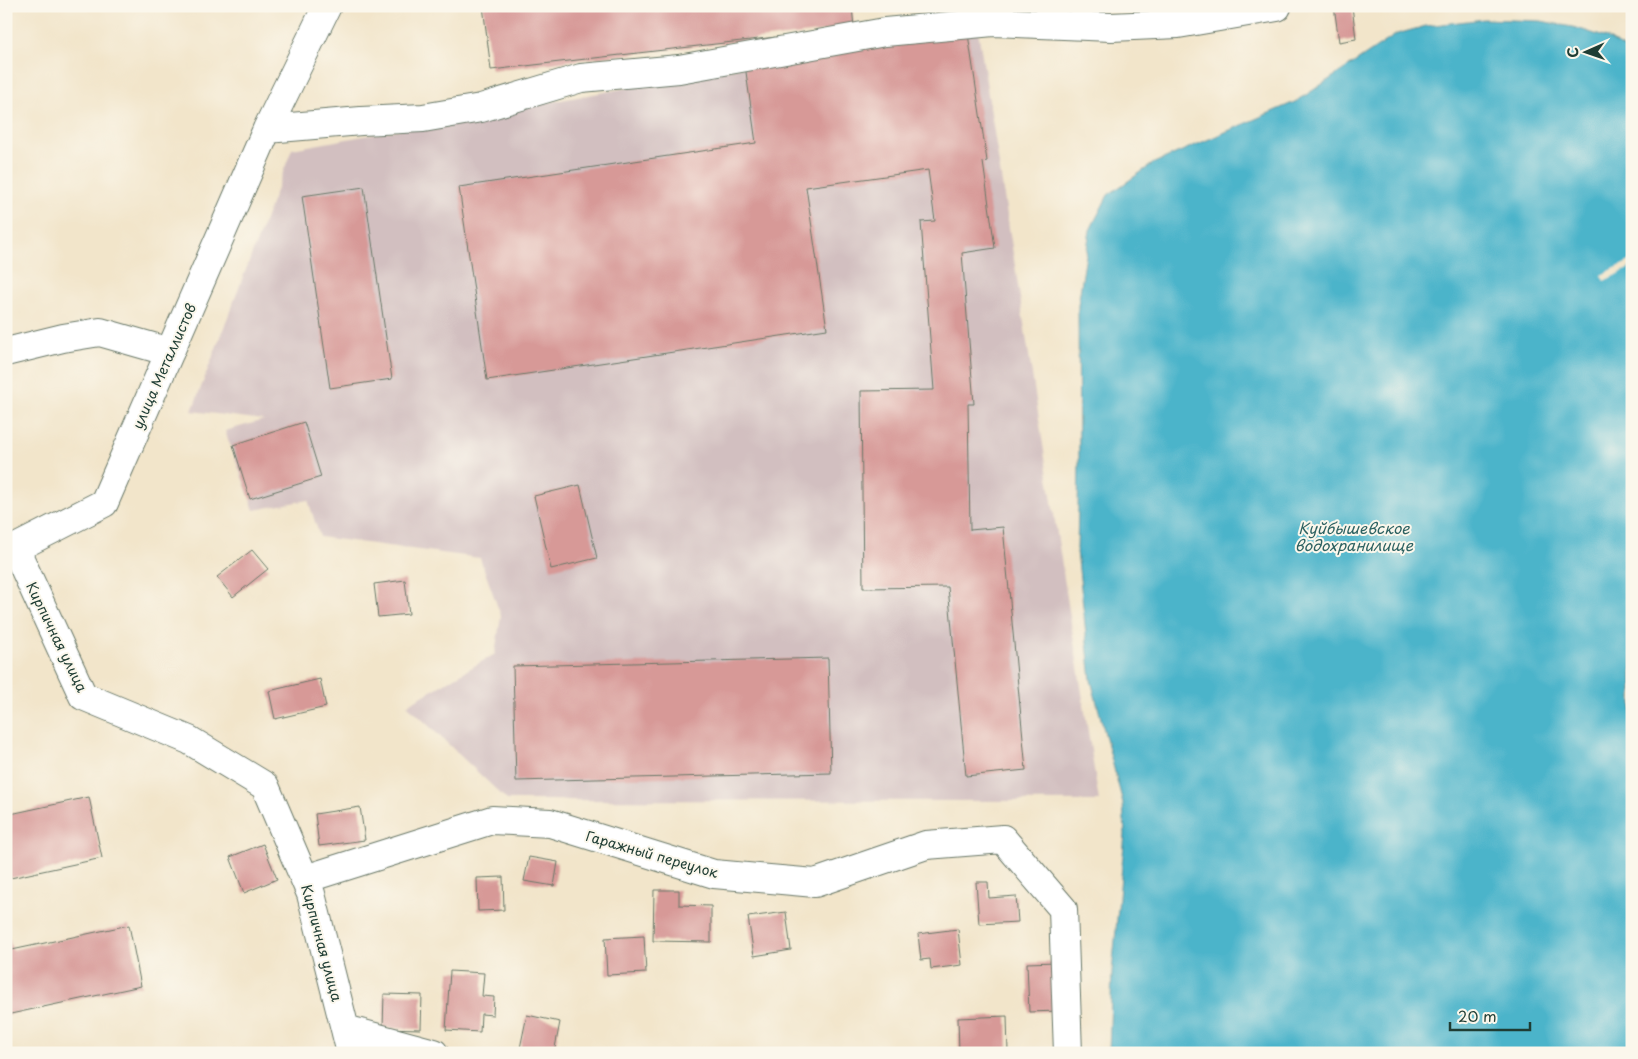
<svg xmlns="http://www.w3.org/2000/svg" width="1638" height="1059" viewBox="0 0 1638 1059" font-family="'Playpen Sans',sans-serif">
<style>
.industrial{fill:#d2bfc0}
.water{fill:#4cb4ca;stroke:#36787f}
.pier{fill:#f2e5ca}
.building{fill:#d79997}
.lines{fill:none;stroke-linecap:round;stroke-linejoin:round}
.minor-casing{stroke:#697868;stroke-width:30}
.minor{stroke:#fff;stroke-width:28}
.labels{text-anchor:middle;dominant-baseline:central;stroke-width:4;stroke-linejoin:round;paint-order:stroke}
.street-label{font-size:14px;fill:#1f3d34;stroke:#fbf7ec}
.water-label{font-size:15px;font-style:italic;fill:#2c6161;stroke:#fbf7ec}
</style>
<rect width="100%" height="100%" fill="#fbf7ec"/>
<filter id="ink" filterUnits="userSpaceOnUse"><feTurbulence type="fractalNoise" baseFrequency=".02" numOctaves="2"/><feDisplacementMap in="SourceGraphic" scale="10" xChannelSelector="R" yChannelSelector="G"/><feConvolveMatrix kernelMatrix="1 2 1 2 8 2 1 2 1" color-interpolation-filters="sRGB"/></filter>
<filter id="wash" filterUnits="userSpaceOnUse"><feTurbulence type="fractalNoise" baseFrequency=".0096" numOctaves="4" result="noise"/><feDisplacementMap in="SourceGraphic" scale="20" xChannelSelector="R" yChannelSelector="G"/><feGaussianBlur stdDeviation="1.12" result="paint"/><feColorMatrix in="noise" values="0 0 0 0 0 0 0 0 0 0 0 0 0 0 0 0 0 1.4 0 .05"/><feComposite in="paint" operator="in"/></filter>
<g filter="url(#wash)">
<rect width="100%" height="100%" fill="#f2e5ca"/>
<!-- industrial -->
<path class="industrial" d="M977,24L1099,801L507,800L407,705L495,654L501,616L480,558L320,537L308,500L254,510L225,431L264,420L192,411L292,149Z"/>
<!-- water -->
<path class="water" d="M1484,19L1541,21L1577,28L1607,38L1632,53V1053H1109L1112,972L1125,834L1123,803L1091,680L1077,551L1079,463L1078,305L1090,230L1108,195L1154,163L1297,101L1397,34L1426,26Z"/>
<!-- pier -->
<path class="pier" d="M1632,260V267L1604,281L1601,275Z"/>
<g id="blocks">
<!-- building -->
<path class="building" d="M483,6H852L854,28L491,70Z
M1334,6H1352L1356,39L1339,42Z
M968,34L987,161L983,162L995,248L962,253L974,404H968L970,530L1003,527L1026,770L966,776L948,587L863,588L861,391L934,390L921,222L935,221L928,170L806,187L827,329L487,380L459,187L756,143L745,65Z
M364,187L392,379L330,388L302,196Z
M304,422L321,477L250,499L233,445Z
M580,485L597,558L551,569L534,496Z
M252,550L268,569L233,597L217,577Z
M405,580L409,614L378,617L374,584Z
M828,658L831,773L516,781L513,666Z
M320,679L326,707L275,719L269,691Z
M89,797L102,858L6,879V815Z
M360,807L365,840L319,846L315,814Z
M263,844L277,879L244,893L230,857Z
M529,857L558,862L554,886L524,881Z
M503,877L504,910L478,911L477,878Z
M976,882H988L989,898L1016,896L1018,922L979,924Z
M654,890H679V905L711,906V942L653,941Z
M786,912L791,950L754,956L748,917Z
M129,925L141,986L6,1015V927L12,950Z
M958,929L962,965L931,969L930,959L921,960L918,934Z
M644,936L646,973L607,975L605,938Z
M1056,962L1058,1011L1029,1012L1027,963Z
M450,971L484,973L482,996L494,997L493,1015L481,1014L480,1032L446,1030Z
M384,994L422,995L421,1029L383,1028Z
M527,1015L560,1022L554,1053H519Z
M1007,1016L1008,1053H959L958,1018Z
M281,1050L319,1051V1053H281Z"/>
</g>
</g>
<g filter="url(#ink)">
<use href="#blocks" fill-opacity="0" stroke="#697868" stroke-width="1"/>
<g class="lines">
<!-- minor casing -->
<g class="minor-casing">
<path id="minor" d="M267,129L361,121L423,118L481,108L581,78L679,69L885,32L993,22L1111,27L1178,24L1277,7
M6,352L63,338L100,332L170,352
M15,548L83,696L189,740L265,786L311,894L351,1053
M6,553L104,503L267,129L327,6
M305,879L492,820L550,823L714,874L815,883L926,845L1003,839L1063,909L1068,1053
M345,1029L434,1053"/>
</g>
<!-- minor -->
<use href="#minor" class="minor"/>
</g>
</g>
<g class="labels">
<!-- street labels -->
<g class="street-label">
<text transform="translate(164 366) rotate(-66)">улица Металлистов</text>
<text transform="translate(57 637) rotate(64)">Кирпичная улица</text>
<text transform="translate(652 854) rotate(16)">Гаражный переулок</text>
<text transform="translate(322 943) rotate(75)">Кирпичная улица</text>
</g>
<!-- water labels -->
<g class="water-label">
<text x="1354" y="527">Куйбышевское<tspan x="1354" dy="17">водохранилище</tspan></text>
</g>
</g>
<!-- margin -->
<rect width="1638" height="1059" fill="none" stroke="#fbf7ec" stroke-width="25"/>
<!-- north arrow -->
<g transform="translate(1586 52) rotate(268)" stroke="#fbf7ec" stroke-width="4" paint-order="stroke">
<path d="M0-4L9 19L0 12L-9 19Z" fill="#1f3d34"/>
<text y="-8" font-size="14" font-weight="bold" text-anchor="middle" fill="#1f3d34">С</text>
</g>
<!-- scale -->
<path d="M1450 1022v8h80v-8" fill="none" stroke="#1f3d34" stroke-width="2.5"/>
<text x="1458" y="1022" font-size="15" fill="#1f3d34" stroke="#fbf7ec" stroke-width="4" paint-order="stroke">20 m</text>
</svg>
